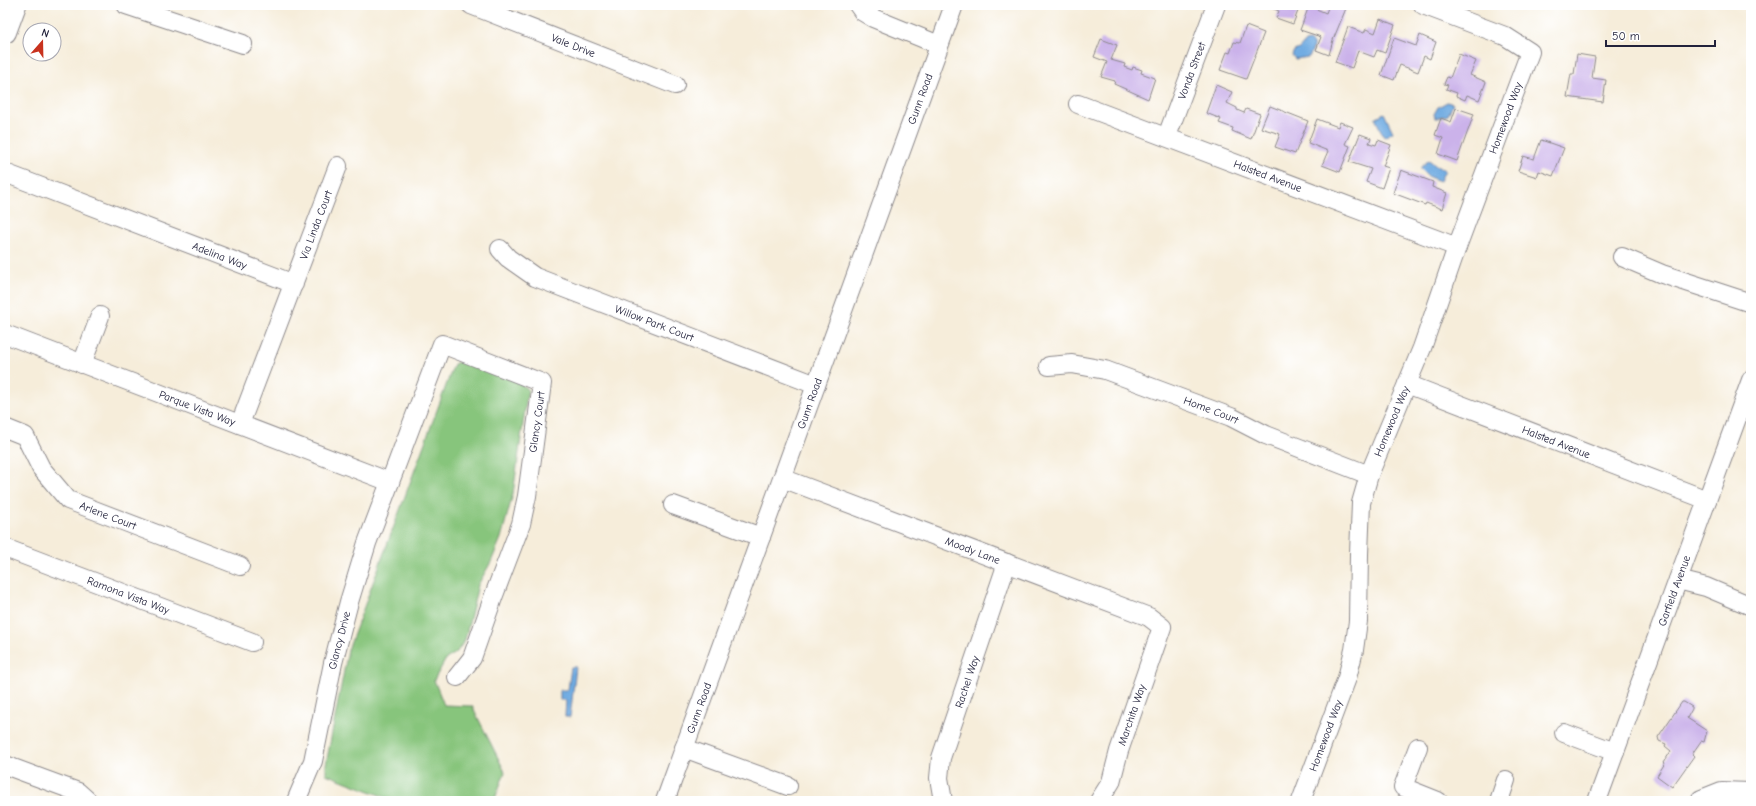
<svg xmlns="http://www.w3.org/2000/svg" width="1756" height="806" viewBox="0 0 1756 806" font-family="'Comic Neue',sans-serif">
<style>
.green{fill:#87c57b;stroke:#54745b}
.water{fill:#71ace2;stroke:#4a678e}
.building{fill:#cbb2ea}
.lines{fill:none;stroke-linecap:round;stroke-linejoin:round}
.minor-casing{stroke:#8c888a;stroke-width:20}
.major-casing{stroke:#8c888a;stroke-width:24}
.minor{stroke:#fff;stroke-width:18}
.major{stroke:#fff;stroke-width:22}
.labels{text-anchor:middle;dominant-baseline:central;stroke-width:3;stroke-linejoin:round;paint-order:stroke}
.street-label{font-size:11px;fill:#22223b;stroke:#fff}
</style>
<rect width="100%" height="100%" fill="#fff"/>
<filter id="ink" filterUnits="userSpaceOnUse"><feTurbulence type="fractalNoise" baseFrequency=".025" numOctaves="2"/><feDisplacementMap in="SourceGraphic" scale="8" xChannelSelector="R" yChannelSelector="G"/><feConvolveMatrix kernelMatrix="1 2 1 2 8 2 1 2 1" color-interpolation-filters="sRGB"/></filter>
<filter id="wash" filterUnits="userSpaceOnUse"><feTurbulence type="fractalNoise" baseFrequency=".012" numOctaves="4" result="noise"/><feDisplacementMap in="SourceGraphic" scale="16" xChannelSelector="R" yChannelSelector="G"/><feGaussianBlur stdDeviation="0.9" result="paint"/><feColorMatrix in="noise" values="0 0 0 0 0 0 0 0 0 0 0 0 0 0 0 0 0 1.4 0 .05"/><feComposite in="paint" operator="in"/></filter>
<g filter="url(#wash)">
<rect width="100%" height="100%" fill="#f6edda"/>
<!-- green -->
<path class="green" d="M461,361C485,364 508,374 528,389L513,494L501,538L491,562L478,585L465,640L456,653L446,659L434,680L444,705L472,706L505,772L494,801H395L326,774V764L348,650L454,364Z"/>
<!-- water -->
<path class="water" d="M1309,41L1313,44V49L1309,57L1295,59L1292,55L1294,51L1299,49L1305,42Z
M1447,102L1453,104L1448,115L1438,118H1435L1434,114L1438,107Z
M1384,113L1393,132L1384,137L1375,118Z
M1429,160L1436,166L1445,170L1440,181L1429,177L1420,168Z
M571,667H576L570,717H565L566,700H560V690H568Z"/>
<g id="blocks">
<!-- building -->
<path class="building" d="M1264,5H1296L1294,9L1298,11L1293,24L1276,18L1279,11Z
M1329,5L1347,6L1333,40L1329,55L1316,50L1321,37L1300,30L1309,6L1326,13Z
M1380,19L1395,25L1385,53L1377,50L1374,57L1358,51L1352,68L1335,62L1348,27L1364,33L1366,29L1375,33Z
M1246,26L1264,33L1246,79L1220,70L1227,52L1230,53L1234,42L1240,43Z
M1420,35L1436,42L1430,59L1424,56L1418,72L1400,65L1394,80L1381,75L1394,38L1416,46Z
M1101,39L1117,45L1111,60L1125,64L1124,67L1132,70L1133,67L1142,70L1141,73L1155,78L1148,99L1114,84L1115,81L1101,77L1107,62L1094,57Z
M1459,54L1476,61L1470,75L1486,82L1479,100L1467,95L1465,100L1456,96L1457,93L1446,89L1448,85L1444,84L1447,77L1450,78Z
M1577,54L1595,57L1592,78L1606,80L1603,102L1567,97L1571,74H1574Z
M1216,85L1232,92L1227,103L1237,108V110L1244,113L1246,109L1260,114L1251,139L1232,131L1233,128L1219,123L1221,119L1206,113Z
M1270,106L1308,121L1295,154L1275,147L1280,134L1261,128Z
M1456,108L1474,114L1457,161L1438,154L1443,138L1435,135L1441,118L1451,122Z
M1317,119L1338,127L1340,122L1353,127L1345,144L1350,146L1340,172L1322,165L1328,151L1308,143Z
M1360,134L1371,138L1369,143L1376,145L1378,140L1391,145L1383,166L1389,168L1382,188L1366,182L1371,169L1349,162Z
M1541,140L1564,148L1553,176L1539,171L1537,177L1518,171L1523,156L1534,159Z
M1401,170L1433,182L1432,187L1447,193L1442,209L1426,203L1425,205L1393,193Z
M1682,702H1684L1692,707V709L1687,718L1707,731L1704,742L1701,741L1692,754L1694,756L1672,787L1657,776L1665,763L1664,762L1671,751L1665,746L1666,744L1659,741L1658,737Z"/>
</g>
</g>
<g filter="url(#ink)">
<use href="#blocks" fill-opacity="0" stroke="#8c888a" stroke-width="1"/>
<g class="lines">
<!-- minor casing -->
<g class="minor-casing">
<g id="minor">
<path d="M126,5L243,44"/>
<path id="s1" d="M471,5L675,85"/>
<path d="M858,5L863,12L873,18L939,45"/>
<path id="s2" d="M1078,104L1457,247"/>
<path id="s3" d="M1167,136L1216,5"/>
<path id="s4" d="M5,173L294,284"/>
<path id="s5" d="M500,249L508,258L535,277L816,385"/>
<path d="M1622,257L1662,274L1751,303"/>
<path id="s6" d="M5,334L390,482"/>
<path d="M82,364L100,316"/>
<path id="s7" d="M1049,366L1072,364L1105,370L1231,417L1266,435L1369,475"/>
<path id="s8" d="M1407,384L1707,500"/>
<path id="s9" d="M240,424L338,166"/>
<path id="s10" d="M5,428L25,436L41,468L68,500L240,566"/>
<path id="s11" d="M782,478L1149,617L1162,627L1119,751L1111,782L1099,801"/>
<path d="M673,505L761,537"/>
<path id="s12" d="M5,548L252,642"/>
<path d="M1678,580L1706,587L1751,606"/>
<path d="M1564,733L1615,752"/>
<path d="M1418,747L1403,787L1438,801"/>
<path d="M684,748L788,786"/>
<path d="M5,765L78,792L88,801"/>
<path id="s13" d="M296,801L313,761L333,663L349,602L367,543L442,344L542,383L527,496L521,524L494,595L472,658L457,677"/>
<path id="s14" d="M665,801L954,5"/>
<path id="s15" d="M943,801L939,778L941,758L1007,563"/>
<path id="s16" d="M1301,801L1347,678L1354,650L1358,621L1359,554L1361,503L1369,475L1422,348L1457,247L1530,52L1505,36L1423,5"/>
<path d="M1499,801L1506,780"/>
<path id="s17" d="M1597,801L1751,380"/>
</g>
</g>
<!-- major casing -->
<g class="major-casing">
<path id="major" d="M5,32L15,5
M1702,801L1722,793L1749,794"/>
</g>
<!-- minor -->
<use href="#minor" class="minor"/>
<!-- major -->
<use href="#major" class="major"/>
</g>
</g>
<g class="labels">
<!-- street labels -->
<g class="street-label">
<text stroke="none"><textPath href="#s1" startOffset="110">Vale Drive</textPath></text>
<text stroke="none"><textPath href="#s3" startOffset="70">Vonda Street</textPath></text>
<text stroke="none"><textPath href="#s14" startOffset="747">Gunn Road</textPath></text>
<text stroke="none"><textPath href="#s16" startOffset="719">Homewood Way</textPath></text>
<text stroke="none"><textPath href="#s2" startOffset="203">Halsted Avenue</textPath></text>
<text stroke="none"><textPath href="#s9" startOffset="213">Via Linda Court</textPath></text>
<text stroke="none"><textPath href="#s4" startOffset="230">Adelina Way</textPath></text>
<text stroke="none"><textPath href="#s5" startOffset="173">Willow Park Court</textPath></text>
<text stroke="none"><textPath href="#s14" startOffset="423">Gunn Road</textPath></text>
<text stroke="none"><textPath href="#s6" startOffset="206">Parque Vista Way</textPath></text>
<text stroke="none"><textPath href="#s7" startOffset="170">Home Court</textPath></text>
<text stroke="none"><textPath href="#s16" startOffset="395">Homewood Way</textPath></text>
<text transform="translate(537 422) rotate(-82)">Glancy Court</text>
<text stroke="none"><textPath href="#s8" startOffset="160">Halsted Avenue</textPath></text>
<text stroke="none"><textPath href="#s10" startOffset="142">Arlene Court</textPath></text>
<text stroke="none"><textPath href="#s11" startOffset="204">Moody Lane</textPath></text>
<text stroke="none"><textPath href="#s17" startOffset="224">Garfield Avenue</textPath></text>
<text stroke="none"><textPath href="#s12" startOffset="132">Ramona Vista Way</textPath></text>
<text stroke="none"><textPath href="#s13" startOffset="167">Glancy Drive</textPath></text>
<text stroke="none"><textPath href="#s15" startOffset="124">Rachel Way</textPath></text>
<text stroke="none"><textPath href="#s14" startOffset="99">Gunn Road</textPath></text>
<text transform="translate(1132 715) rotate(-71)">Marchita Way</text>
<text stroke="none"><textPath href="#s16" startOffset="70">Homewood Way</textPath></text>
</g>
</g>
<!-- margin -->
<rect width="1756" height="806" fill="none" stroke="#fff" stroke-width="20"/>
<!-- north arrow -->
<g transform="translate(42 42) rotate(20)"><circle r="19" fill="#ffffff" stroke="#a7a7b1"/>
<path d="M0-3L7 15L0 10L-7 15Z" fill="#c8321e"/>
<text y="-6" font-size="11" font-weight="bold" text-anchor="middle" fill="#22223b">N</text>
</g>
<!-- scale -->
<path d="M1606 40v6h109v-6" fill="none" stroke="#22223b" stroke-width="2"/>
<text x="1612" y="40" font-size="12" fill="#22223b" stroke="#ffffff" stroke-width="3" paint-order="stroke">50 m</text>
</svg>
